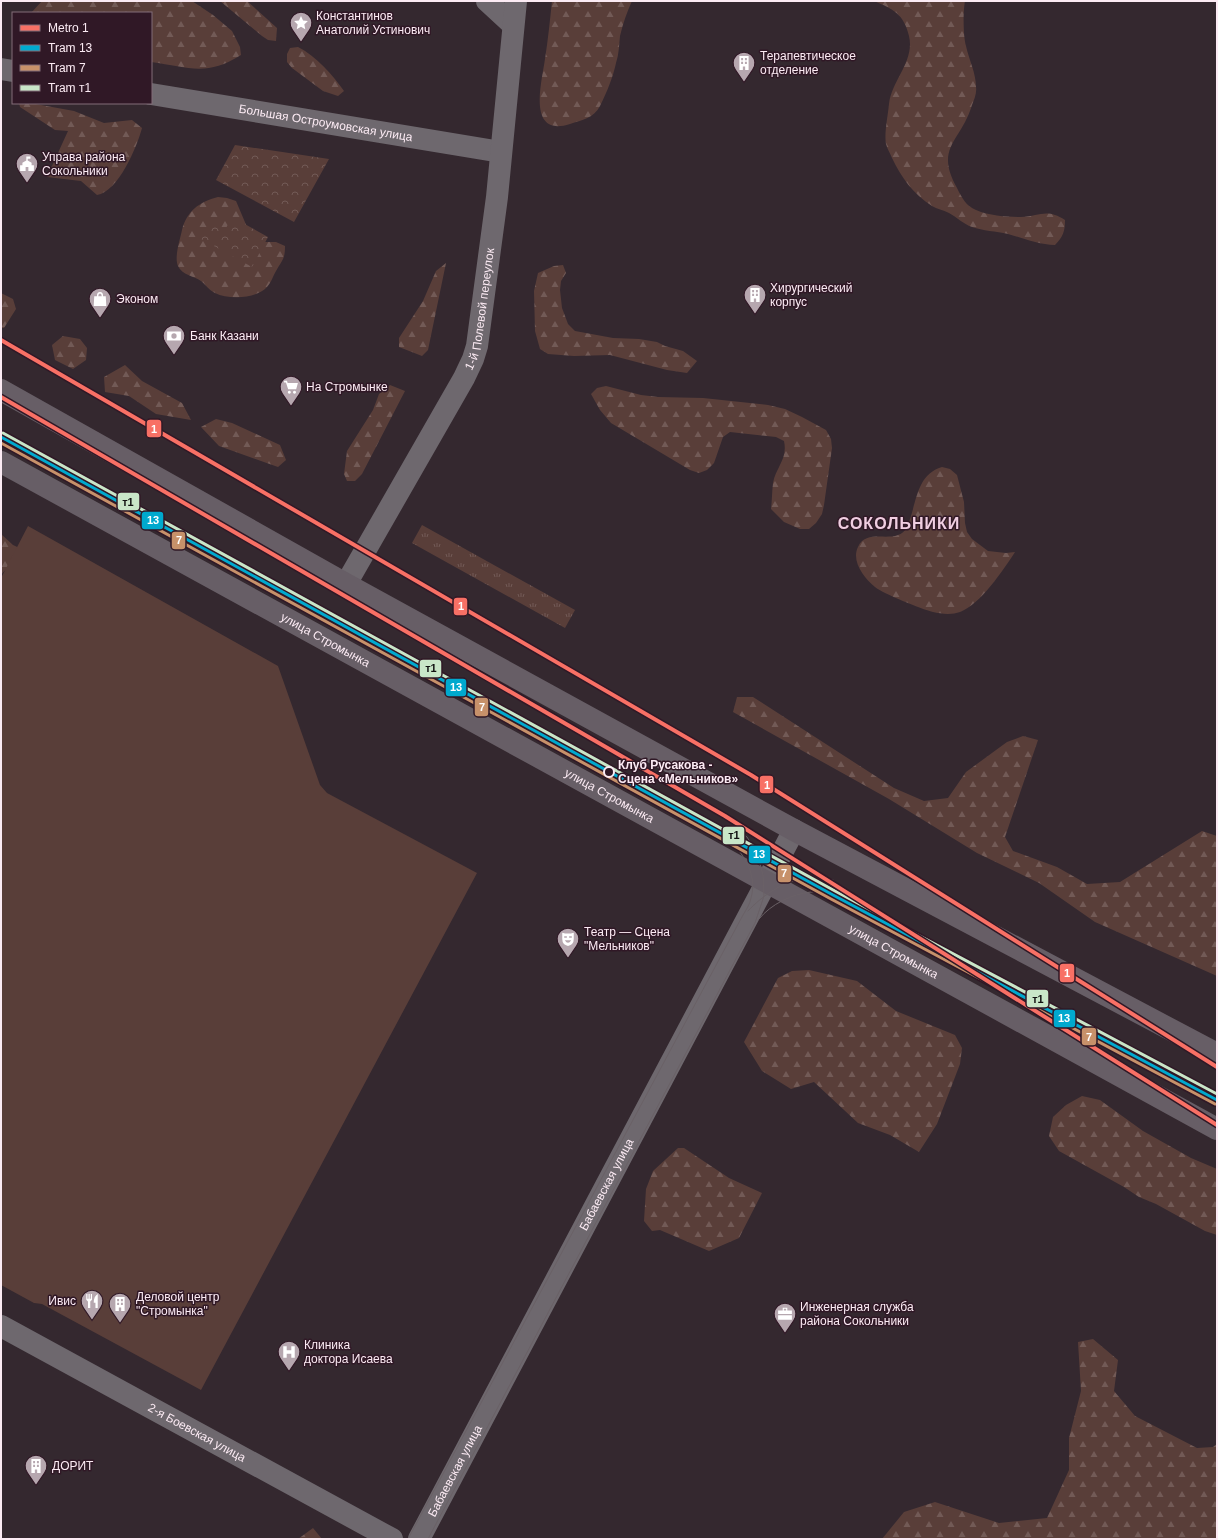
<svg xmlns="http://www.w3.org/2000/svg" width="1218" height="1540" viewBox="0 0 1218 1540" font-family="Helvetica,sans-serif">
<style>
.grass{fill:url(#grass-tufts)}
.forest{fill:url(#forest-firs)}
.park{fill:url(#park-crowns)}
.pitch{fill:#593e39}
.lines{fill:none;stroke-linecap:round;stroke-linejoin:round}
.minor{stroke:#6e686e;stroke-width:22}
.tertiary{stroke:#6e686e;stroke-width:22}
.primary{stroke:#675e66;stroke-width:22}
.tram{stroke:#6a6166;stroke-width:1}
.tram-1-casing{stroke:#301826;stroke-width:6}
.tram-2-casing{stroke:#301826;stroke-width:6}
.tram-3-casing{stroke:#301826;stroke-width:6}
.tram-1{stroke:#00a9ce;stroke-width:3}
.tram-2{stroke:#c7916a;stroke-width:3}
.tram-3{stroke:#c9e6c8;stroke-width:3}
.metro-1-casing{stroke:#301826;stroke-width:7}
.metro-1{stroke:#f87065;stroke-width:4}
.stop-dot{fill:#301826;stroke:#fcebf4;stroke-width:2}
.labels{text-anchor:middle;dominant-baseline:central;stroke-width:3;stroke-linejoin:round;paint-order:stroke}
.poi-label{font-size:12px;fill:#fcebf4;stroke:#301826;text-anchor:start}
.street-label{font-size:12px;fill:#fcebf4;stroke:#301826}
.stop-label{font-size:12px;font-weight:bold;fill:#fcebf4;stroke:#301826;text-anchor:start}
.district-label{font-size:16px;font-weight:bold;letter-spacing:1px;fill:#f0cee1;stroke:#301826}
.line-badge{stroke:#301826;stroke-width:1.5}
.badge-label{font-size:11px;text-anchor:middle;font-weight:bold;fill:#fff}
.pale-badge-label{font-size:11px;text-anchor:middle;font-weight:bold;fill:#111}
</style>
<defs>
<pattern id="grass-tufts" width="24" height="20" patternUnits="userSpaceOnUse"><rect width="24" height="20" fill="#593e39"/><path d="M3 7l-1-3M5 7V3M7 7l1-3M15 17l-1-3M17 17v-4M19 17l1-3" fill="none" stroke="#725a56"/></pattern>
<pattern id="forest-firs" width="22" height="20" patternUnits="userSpaceOnUse"><rect width="22" height="20" fill="#593e39"/><path d="M5 1l3.5 6h-7zM16 11l3.5 6h-7z" fill="#725a56"/></pattern>
<pattern id="park-crowns" width="20" height="18" patternUnits="userSpaceOnUse"><rect width="20" height="18" fill="#593e39"/><path d="M2 6a3 3 0 1 1 6 0M12 15a3 3 0 1 1 6 0" fill="none" stroke="#725a56"/></pattern>
</defs>
<rect width="100%" height="100%" fill="#34282f"/>
<!-- grass -->
<path class="grass" d="M422,525L575,610L565,628L412,543Z"/>
<!-- forest -->
<path class="forest" d="M42,1H192L213,15L232,31L240,47L241,55C206,77 189,67 151,62V13H31Z
M220,1H247L277,28L276,41L268,40L262,36Z
M552,1H632C627,12 623,23 620,36C619,45 619,54 616,63C613,77 607,92 600,106C594,118 582,120 570,124C526,138 542,81 545,59C548,40 550,20 552,1Z
M874,1H965C963,11 963,36 966,46C969,60 976,73 976,87C977,93 974,100 972,105C961,142 934,147 957,188C962,198 966,206 976,210C990,216 1007,217 1021,217C1040,216 1047,208 1065,220C1065,231 1063,237 1055,245C1039,245 1023,238 1008,234C996,231 983,231 972,227C963,224 957,217 949,213C943,210 937,209 932,206C913,194 901,177 892,158C890,153 887,148 886,144C884,134 888,115 889,104C892,80 915,61 909,36C904,14 893,9 874,1Z
M298,47C316,56 333,75 344,91L338,96L323,91L292,68L287,62V54L290,48Z
M19,103H30L74,111L104,123L132,120L142,128C137,147 118,192 97,195L81,181L47,177L68,131L55,130L20,107Z
M218,197L227,198L236,201L247,227L258,242H276L285,246C285,260 282,260 276,271C273,276 271,283 267,287C256,299 229,300 215,293C209,290 206,285 201,281C194,276 182,275 178,266C174,257 180,240 182,230C187,211 199,202 218,197Z
M446,263L428,350L422,356L399,347V338L423,301L436,271Z
M563,265L566,273L561,281L560,290L562,308L568,324L575,331L613,338L639,339L657,342L665,346L683,351L697,361L687,373L667,370L610,355L574,356L548,354L540,349L535,331L534,291L538,273L554,266Z
M1,293L13,299L16,309L4,328H1Z
M63,336L80,339L87,348L86,360L73,369L55,360L52,345Z
M125,365L142,381L182,403L191,420L156,414L129,396L105,392L104,377Z
M390,385L405,391L362,474L355,481H347L344,474L347,451L373,410L379,394Z
M606,386L641,395L658,397L703,398L768,405L785,409L802,417L826,430L831,439L832,448L824,505L822,514L816,523L809,529H800L784,522L771,509C772,501 772,491 773,483C776,467 788,459 784,441L776,437L730,432L723,437L714,463L707,470L699,473L690,470L611,423L600,410L591,394L597,388Z
M216,419L232,423L280,445L286,460L278,467L219,446L201,427Z
M942,467L950,469L957,475L964,502L965,523L967,532L972,539L988,551L1006,553L1015,552C1004,569 980,605 960,612C952,615 941,614 933,612C921,609 884,594 875,587C864,578 851,561 858,547C867,526 897,547 907,527C917,505 915,475 942,467Z
M1,534L13,545L34,555C23,560 8,565 1,575Z
M737,697H753L894,788L924,801L948,798L966,772L1007,742L1023,736L1038,740L1005,837L1013,851L1057,867L1087,884L1120,882L1202,831L1217,836V976L1095,922L1039,883L977,853L889,799L733,712Z
M809,970L857,981L896,1011L955,1035L962,1048L960,1064L937,1124L919,1152L890,1135L858,1123L814,1082L791,1089L762,1071L744,1042L778,978L792,971Z
M1082,1096L1100,1100L1143,1131L1191,1158L1217,1169V1235L1205,1231L1156,1204L1139,1197L1124,1187L1059,1151L1049,1136L1053,1117L1066,1105Z
M678,1148H684L729,1178L762,1193L739,1238L709,1251L660,1230L652,1231L644,1221L646,1189L653,1171Z
M1093,1339L1118,1360L1114,1391L1135,1416L1197,1448L1213,1447L1217,1444V1539H882L904,1512L935,1502L999,1523L1047,1518L1069,1470V1438L1081,1391L1078,1342Z
M313,1528L322,1539H298Z"/>
<!-- park -->
<path class="park" d="M235,145L329,159L294,222L216,180Z
M232,217L268,237L252,267L201,239L211,222L225,230Z"/>
<!-- pitch -->
<path class="pitch" d="M28,526L278,666L320,785L327,793L477,873L201,1390L42,1304L34,1303L1,1285V578Z"/>
<g class="lines">
<!-- minor -->
<g class="minor">
<path d="M487,1L513,25"/>
<path d="M1,69L13,71"/>
<path id="s1" d="M151,94L501,152"/>
<path id="s2" d="M346,584L464,378L473,359L477,346L497,197L516,1"/>
<path id="s3" d="M1,1326L392,1539"/>
</g>
<!-- tertiary -->
<path class="tertiary" id="s4" d="M419,1539L794,830"/>
<!-- primary -->
<g class="primary">
<path d="M1,390L346,584L794,830L1217,1054"/>
<path id="s5" d="M1,462L1217,1129"/>
</g>
<!-- tram -->
<path class="tram" d="M748,911C762,896 783,881 804,879C814,877 823,879 833,880
M759,919C771,904 792,894 811,892C818,892 826,894 833,895
M408,1539L743,915C746,910 750,904 751,898C758,873 742,853 727,836
M428,1539L755,923L764,896L763,875L757,853L747,837L733,826"/>
<!-- tram-1 casing -->
<g class="tram-1-casing">
<path id="tram-1" d="M1,437L833,895L1217,1100"/>
</g>
<!-- tram-2 casing -->
<g class="tram-2-casing">
<path id="tram-2" d="M1,443L831,899L1215,1104"/>
</g>
<!-- tram-3 casing -->
<g class="tram-3-casing">
<path id="tram-3" d="M3,433L835,891L1217,1094"/>
</g>
<!-- tram-1 -->
<use href="#tram-1" class="tram-1"/>
<!-- tram-2 -->
<use href="#tram-2" class="tram-2"/>
<!-- tram-3 -->
<use href="#tram-3" class="tram-3"/>
<!-- metro-1 casing -->
<g class="metro-1-casing">
<path id="metro-1" d="M1,340L751,775L1217,1067
M1,397L725,816L1217,1125"/>
</g>
<!-- metro-1 -->
<use href="#metro-1" class="metro-1"/>
</g>
<!-- icons -->
<defs>
<g id="sight-pin" transform="scale(1.15)"><path d="M0 17L-7.5 6A9.5 9.5 0 1 1 7.5 6Z" fill="#b6a7af" stroke="#301826"/><path d="M0-6L1.8-2.2L6-1.7L2.9 1.2L3.7 5.4L0 3.3L-3.7 5.4L-2.9 1.2L-6-1.7L-1.8-2.2Z" fill="#fff"/></g>
<g id="building-pin" transform="scale(1.15)"><path d="M0 17L-7.5 6A9.5 9.5 0 1 1 7.5 6Z" fill="#b6a7af" stroke="#301826"/><path d="M-4-6H4V6H1V3H-1V6H-4ZM-2.5-4.3h1.7v1.8h-1.7ZM.8-4.3h1.7v1.8H.8ZM-2.5-1h1.7V.8h-1.7ZM.8-1h1.7V.8H.8Z" fill="#fff"/></g>
<g id="civic-pin" transform="scale(1.15)"><path d="M0 17L-7.5 6A9.5 9.5 0 1 1 7.5 6Z" fill="#b6a7af" stroke="#301826"/><path d="M-.6-6.5H3V-4.5H.6V-3L4-1V1h2V6H-6V1h2V-1L-.6-3ZM-1.2 2.5V6h2.4V2.5Z" fill="#fff"/></g>
<g id="shop-pin" transform="scale(1.15)"><path d="M0 17L-7.5 6A9.5 9.5 0 1 1 7.5 6Z" fill="#b6a7af" stroke="#301826"/><path d="M-5-2.5h2.3a2.7 3.5 0 0 1 5.4 0H5L5.5 6h-11ZM-1.5-2.5h3a1.5 2.3 0 0 0-3 0Z" fill="#fff"/></g>
<g id="bank-pin" transform="scale(1.15)"><path d="M0 17L-7.5 6A9.5 9.5 0 1 1 7.5 6Z" fill="#b6a7af" stroke="#301826"/><path d="M-6-4H6V4H-6ZM0-2.3a2.3 2.3 0 1 0 0 4.6a2.3 2.3 0 1 0 0-4.6Z" fill="#fff"/></g>
<g id="supermarket-pin" transform="scale(1.15)"><path d="M0 17L-7.5 6A9.5 9.5 0 1 1 7.5 6Z" fill="#b6a7af" stroke="#301826"/><path d="M-6-5.5h2.5l.6 2H6L4.5 2H-2.5L-4.4-4H-6ZM-1.5 3.2a1.3 1.3 0 1 0 .1 0ZM3 3.2a1.3 1.3 0 1 0 .1 0Z" fill="#fff"/></g>
<g id="theatre-pin" transform="scale(1.15)"><path d="M0 17L-7.5 6A9.5 9.5 0 1 1 7.5 6Z" fill="#b6a7af" stroke="#301826"/><path d="M-5-5.5Q0-4 5-5.5V0Q5 5 0 6Q-5 5-5 0ZM-3.3-2.5H-1v1.5H-3.3ZM1-2.5H3.3v1.5H1ZM-2.8 1Q0 5.5 2.8 1Z" fill="#fff"/></g>
<g id="restaurant-pin" transform="scale(1.15)"><path d="M0 17L-7.5 6A9.5 9.5 0 1 1 7.5 6Z" fill="#b6a7af" stroke="#301826"/><path d="M-5-6h1v4h1v-4h1v4h1v-4h1v5L-1.5 .5V6h-2V.5L-5-1ZM5-6V6H3V1.5H1.5Q1.5-4 5-6Z" fill="#fff"/></g>
<g id="office-pin" transform="scale(1.15)"><path d="M0 17L-7.5 6A9.5 9.5 0 1 1 7.5 6Z" fill="#b6a7af" stroke="#301826"/><path d="M-6-3h4V-5.5h4V-3h4V5H-6ZM-1-4.5V-3h2v-1.5ZM-6 0V1H6V0Z" fill="#fff"/></g>
<g id="hospital-pin" transform="scale(1.15)"><path d="M0 17L-7.5 6A9.5 9.5 0 1 1 7.5 6Z" fill="#b6a7af" stroke="#301826"/><path d="M-5-5h3v3.5h4V-5h3V5h-3V1.5h-4V5h-3Z" fill="#fff"/></g>
</defs>
<g fill-rule="evenodd">
<use href="#sight-pin" x="301" y="23"/>
<use href="#building-pin" x="744" y="63"/>
<use href="#civic-pin" x="27" y="164"/>
<use href="#building-pin" x="755" y="295"/>
<use href="#shop-pin" x="100" y="299"/>
<use href="#bank-pin" x="174" y="336"/>
<use href="#supermarket-pin" x="291" y="387"/>
<use href="#theatre-pin" x="568" y="939"/>
<use href="#restaurant-pin" x="92" y="1301"/>
<use href="#building-pin" x="120" y="1304"/>
<use href="#office-pin" x="785" y="1314"/>
<use href="#hospital-pin" x="289" y="1352"/>
<use href="#building-pin" x="36" y="1466"/>
</g>
<!-- markers -->
<circle class="stop-dot" cx="609" cy="772" r="5"/>
<g class="labels">
<!-- poi labels -->
<g class="poi-label">
<text x="316" y="16">Константинов<tspan x="316" dy="14">Анатолий Устинович</tspan></text>
<text x="760" y="56">Терапевтическое<tspan x="760" dy="14">отделение</tspan></text>
<text x="42" y="157">Управа района<tspan x="42" dy="14">Сокольники</tspan></text>
<text x="770" y="288">Хирургический<tspan x="770" dy="14">корпус</tspan></text>
<text x="116" y="299">Эконом</text>
<text x="190" y="336">Банк Казани</text>
<text x="306" y="387">На Стромынке</text>
<text x="584" y="932">Театр — Сцена<tspan x="584" dy="14">"Мельников"</tspan></text>
<text x="136" y="1297">Деловой центр<tspan x="136" dy="14">"Стромынка"</tspan></text>
<text x="76" y="1301" text-anchor="end">Ивис</text>
<text x="800" y="1307">Инженерная служба<tspan x="800" dy="14">района Сокольники</tspan></text>
<text x="304" y="1345">Клиника<tspan x="304" dy="14">доктора Исаева</tspan></text>
<text x="52" y="1466">ДОРИТ</text>
</g>
<!-- street labels -->
<g class="street-label">
<text stroke="none"><textPath href="#s1" startOffset="177">Большая Остроумовская улица</textPath></text>
<text stroke="none"><textPath href="#s2" startOffset="309">1-й Полевой переулок</textPath></text>
<text stroke="none"><textPath href="#s5" startOffset="370">улица Стромынка</textPath></text>
<text stroke="none"><textPath href="#s5" startOffset="694">улица Стромынка</textPath></text>
<text stroke="none"><textPath href="#s5" startOffset="1018">улица Стромынка</textPath></text>
<text stroke="none"><textPath href="#s4" startOffset="401">Бабаевская улица</textPath></text>
<text stroke="none"><textPath href="#s3" startOffset="223">2-я Боевская улица</textPath></text>
<text stroke="none"><textPath href="#s4" startOffset="77">Бабаевская улица</textPath></text>
</g>
<!-- stop labels -->
<g class="stop-label">
<text x="618" y="765">Клуб Русакова -<tspan x="618" dy="14">Сцена «Мельников»</tspan></text>
</g>
<!-- district labels -->
<g class="district-label">
<text x="899" y="523">СОКОЛЬНИКИ</text>
</g>
</g>
<g class="line-badge">
<rect x="146" y="419" width="16" height="19" rx="4" fill="#f87065"/>
<rect x="117" y="492" width="23" height="19" rx="4" fill="#c9e6c8"/>
<rect x="141" y="511" width="23" height="19" rx="4" fill="#00a9ce"/>
<rect x="171" y="531" width="15" height="19" rx="4" fill="#c7916a"/>
<rect x="453" y="597" width="15" height="19" rx="4" fill="#f87065"/>
<rect x="419" y="659" width="23" height="19" rx="4" fill="#c9e6c8"/>
<rect x="445" y="678" width="22" height="19" rx="4" fill="#00a9ce"/>
<rect x="474" y="697" width="15" height="20" rx="4" fill="#c7916a"/>
<rect x="759" y="775" width="15" height="19" rx="4" fill="#f87065"/>
<rect x="722" y="826" width="23" height="19" rx="4" fill="#c9e6c8"/>
<rect x="748" y="845" width="23" height="19" rx="4" fill="#00a9ce"/>
<rect x="777" y="864" width="15" height="19" rx="4" fill="#c7916a"/>
<rect x="1059" y="963" width="16" height="20" rx="4" fill="#f87065"/>
<rect x="1026" y="989" width="23" height="19" rx="4" fill="#c9e6c8"/>
<rect x="1053" y="1009" width="23" height="19" rx="4" fill="#00a9ce"/>
<rect x="1081" y="1027" width="16" height="19" rx="4" fill="#c7916a"/>
</g>
<g class="badge-label">
<text x="154" y="433">1</text>
<text x="153" y="524">13</text>
<text x="179" y="544">7</text>
<text x="461" y="610">1</text>
<text x="456" y="691">13</text>
<text x="482" y="711">7</text>
<text x="767" y="789">1</text>
<text x="759" y="858">13</text>
<text x="784" y="877">7</text>
<text x="1067" y="977">1</text>
<text x="1064" y="1022">13</text>
<text x="1089" y="1041">7</text>
</g>
<g class="pale-badge-label">
<text x="128" y="506">т1</text>
<text x="431" y="672">т1</text>
<text x="734" y="839">т1</text>
<text x="1038" y="1003">т1</text>
</g>
<!-- border -->
<rect width="1218" height="1540" fill="none" stroke="#fcebf4" stroke-width="4"/>
<!-- legend -->
<rect x="12" y="12" width="140" height="92" fill="#301826" stroke="#826c78"/>
<rect x="20" y="25" width="20" height="6" fill="#f87065" stroke="#826c78"/>
<text x="48" y="32" font-size="12" fill="#fcebf4">Metro 1</text>
<rect x="20" y="45" width="20" height="6" fill="#00a9ce" stroke="#826c78"/>
<text x="48" y="52" font-size="12" fill="#fcebf4">Tram 13</text>
<rect x="20" y="65" width="20" height="6" fill="#c7916a" stroke="#826c78"/>
<text x="48" y="72" font-size="12" fill="#fcebf4">Tram 7</text>
<rect x="20" y="85" width="20" height="6" fill="#c9e6c8" stroke="#826c78"/>
<text x="48" y="92" font-size="12" fill="#fcebf4">Tram т1</text>
</svg>
